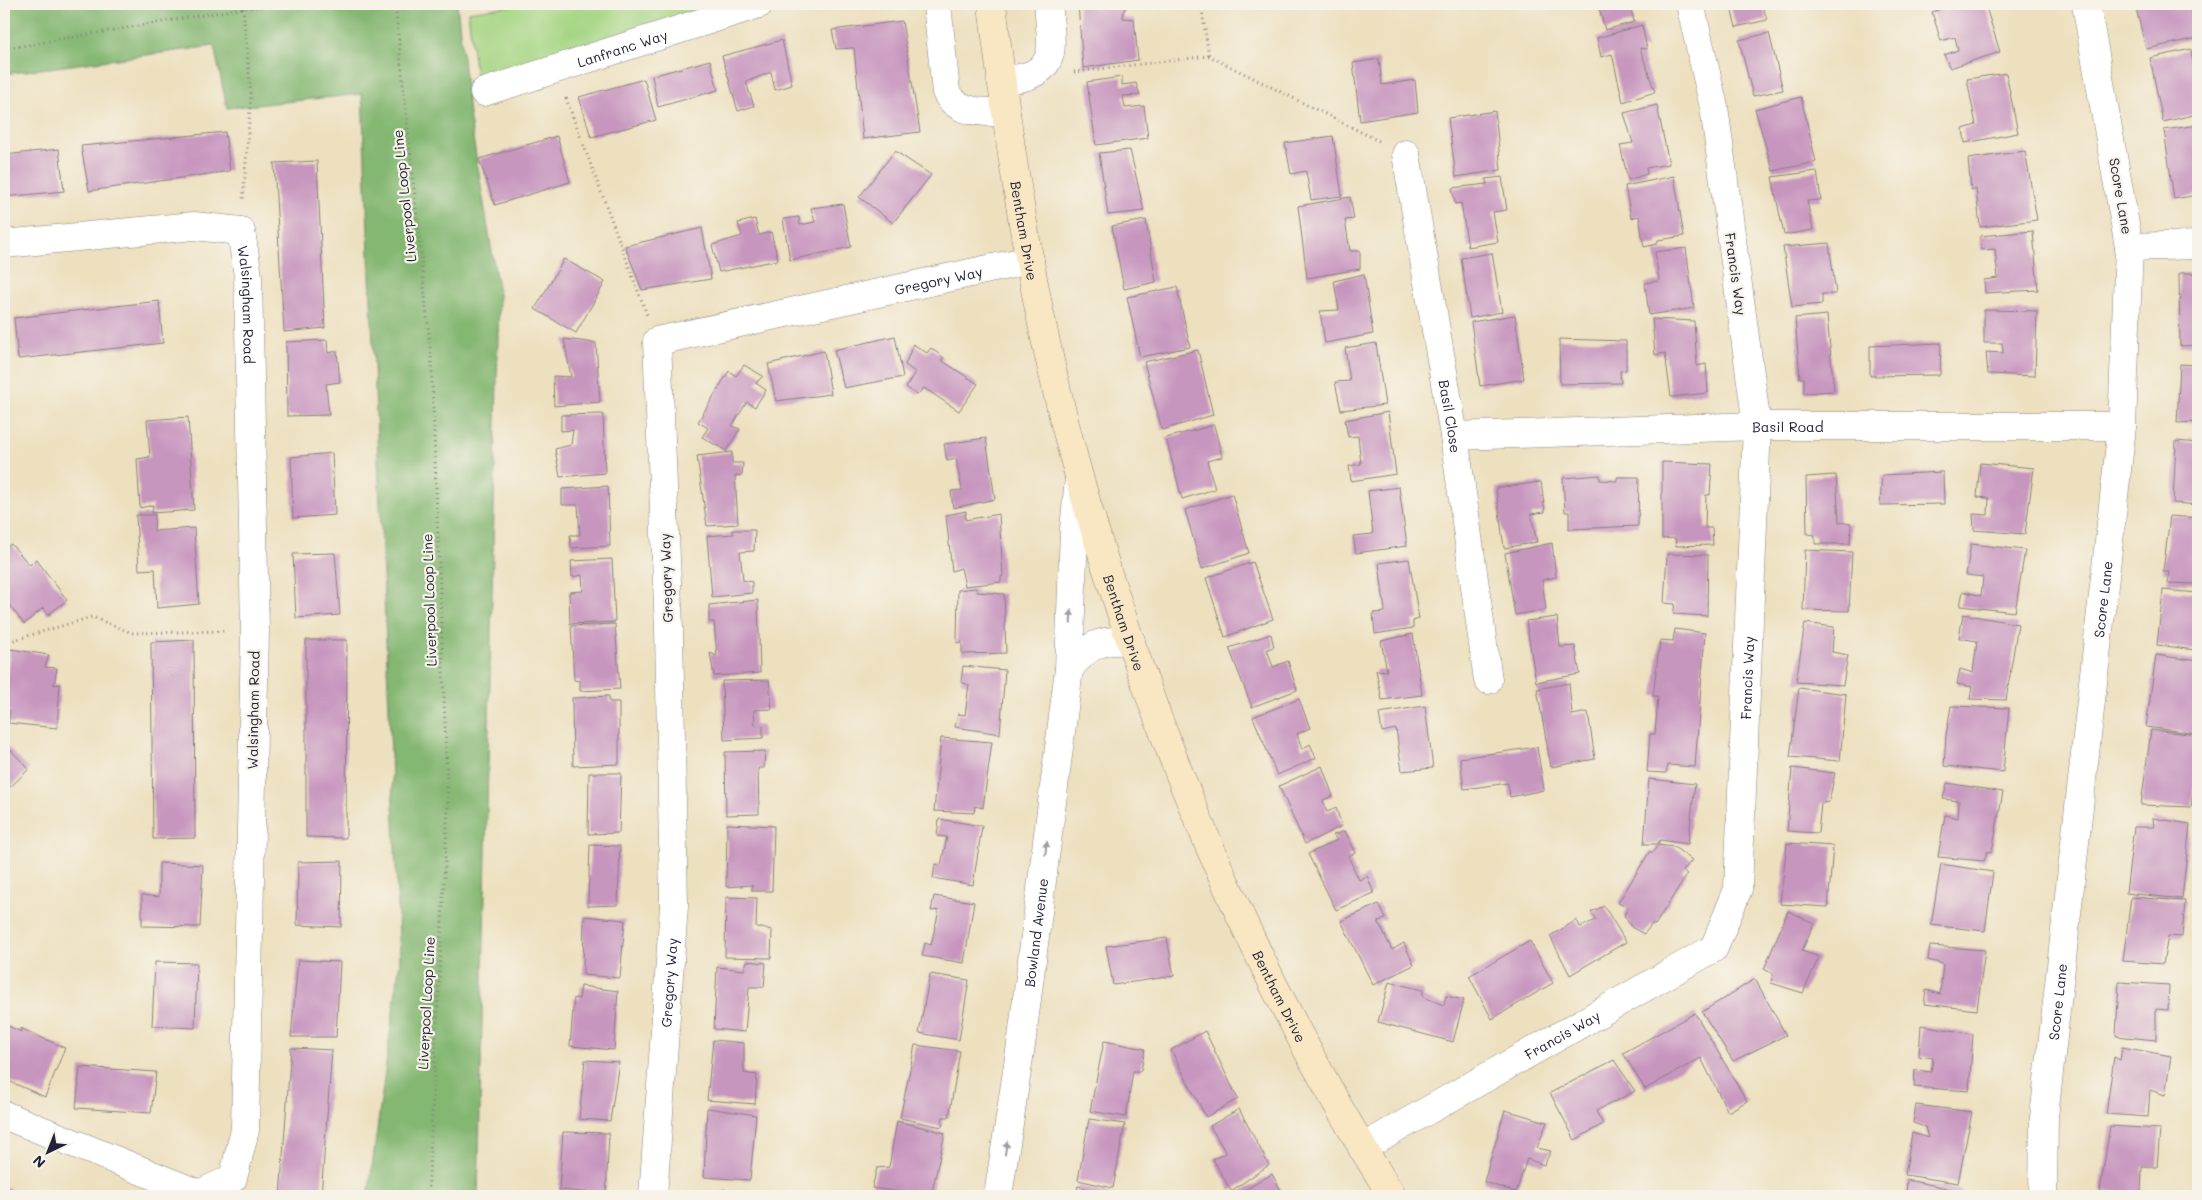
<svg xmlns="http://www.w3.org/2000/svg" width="2202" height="1200" viewBox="0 0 2202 1200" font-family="Mali,sans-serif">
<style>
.green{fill:#a6d684;stroke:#647c60}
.forest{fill:#84b772;stroke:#536c56}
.building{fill:#c796bf}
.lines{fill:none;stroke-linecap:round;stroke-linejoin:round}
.street-casing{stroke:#88817d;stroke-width:29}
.secondary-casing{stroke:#88817d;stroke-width:29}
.path{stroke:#88817d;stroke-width:3;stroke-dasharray:1 4;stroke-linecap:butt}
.street{stroke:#fff;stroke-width:28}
.secondary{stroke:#f9e7c3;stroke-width:28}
.oneway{fill:#9c9ca7}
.labels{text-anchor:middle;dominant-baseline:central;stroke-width:4.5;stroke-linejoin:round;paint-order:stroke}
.street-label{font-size:14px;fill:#22223b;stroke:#f7f3e8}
</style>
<rect width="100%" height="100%" fill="#f7f3e8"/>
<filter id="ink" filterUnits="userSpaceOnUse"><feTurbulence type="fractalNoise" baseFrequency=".02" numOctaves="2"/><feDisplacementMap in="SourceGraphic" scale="10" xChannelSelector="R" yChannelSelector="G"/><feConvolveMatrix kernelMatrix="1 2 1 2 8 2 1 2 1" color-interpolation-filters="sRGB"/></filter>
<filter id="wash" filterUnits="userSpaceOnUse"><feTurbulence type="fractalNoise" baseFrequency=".0096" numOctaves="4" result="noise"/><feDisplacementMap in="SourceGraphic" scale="20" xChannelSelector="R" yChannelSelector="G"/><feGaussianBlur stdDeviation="1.12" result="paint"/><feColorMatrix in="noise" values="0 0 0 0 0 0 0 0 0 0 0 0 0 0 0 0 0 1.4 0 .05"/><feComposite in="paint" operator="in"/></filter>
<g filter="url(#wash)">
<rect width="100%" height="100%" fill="#ede0bf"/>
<!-- green -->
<path class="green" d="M523,4H733L476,78L468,12Z"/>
<!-- forest -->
<path class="forest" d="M4,4H457L469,114L499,294L478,1196H368L400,961L362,94L227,108L214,46L4,74Z"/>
<g id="blocks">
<!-- building -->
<path class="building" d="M1078,4H1128L1123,12V18L1134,19L1138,60L1083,68Z
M1598,4H1630L1634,22L1605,30Z
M1730,4H1762L1767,20L1736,27Z
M1957,4H1985L2000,52L1950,68L1944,55L1958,50L1955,37L1941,41L1932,12Z
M2135,4H2189L2198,38L2146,49Z
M902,21L920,132L863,139L854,48L836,49L832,30Z
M1642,25L1647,49L1640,48L1655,92L1623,102L1612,54L1601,57L1597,38Z
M1769,33L1783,90L1753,96L1739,40Z
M782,40L792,85L775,90L771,72L746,82L754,106L738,111L722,56Z
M2191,49L2198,99V114L2163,122L2150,58Z
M1379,59L1382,85L1415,80L1418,112L1360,121L1353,63Z
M710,60L718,90L658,107L652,76Z
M2006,73L2018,133L1965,143L1963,129L1976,125L1967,79Z
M1122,77V85L1136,83L1140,95L1123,96L1125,108L1144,106L1148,138L1096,145L1087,82Z
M644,79L656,120L591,137L579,97Z
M1801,97L1816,162L1773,171L1755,109Z
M1657,105L1669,164L1646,168L1647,174L1628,180L1620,145L1633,143L1624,113Z
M1495,111L1501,170L1456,177L1448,118Z
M2198,125V195L2174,199L2164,130Z
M225,132L230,171L89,191L81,146Z
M557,136L570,182L495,205L479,159Z
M1333,136L1342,196L1311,200L1306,171L1291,174L1285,143Z
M59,149L64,191L4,197V155Z
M1130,150L1144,211L1108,215L1099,153Z
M895,151L931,175L893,223L859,197Z
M2025,151L2037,220L1980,227L1976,189L1971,190L1968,159Z
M317,161L325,328L284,332L274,163Z
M1817,171L1821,200L1807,201L1813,230L1784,235L1772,177Z
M1674,176L1684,236L1658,240L1657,244L1644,247L1639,216L1631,218L1625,186Z
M1502,177L1507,210L1493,212L1498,242L1468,247L1461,203L1455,204L1452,188L1487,184L1486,179Z
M1350,197L1354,219L1345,220L1350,251H1360V269L1307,278L1298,206Z
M843,204L851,247L790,260L783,219L799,217L800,225L815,222L811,208Z
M755,219L759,235L771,232L778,260L719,272L712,245L742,236L738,223Z
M1146,220L1156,282L1124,289L1112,226Z
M702,228L711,279L642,290L625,246Z
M2033,231L2038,290L1985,293L1984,280L1998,278L1995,249L1981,250L1980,236Z
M1829,243L1836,294H1822V304L1792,307L1783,247Z
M1686,248L1694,308L1649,315L1645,283L1659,281L1655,252Z
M1492,253L1502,312L1470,318L1461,258Z
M564,259L605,282L576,333L535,309Z
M2179,273H2198V345L2180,346Z
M1364,274L1373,334L1325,343L1320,311L1339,310L1334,281Z
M1177,287L1190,347L1140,357L1127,297Z
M159,301L163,343L18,359L14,318Z
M1984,310L2037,311L2035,376L1988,374L1986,352L2003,353L2002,343H1984Z
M1515,315L1524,379L1480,386L1471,322Z
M1827,315L1834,391L1804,393V378H1800L1795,318Z
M1652,319L1694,321L1697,366L1706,364L1708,393L1671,397L1665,353L1655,355Z
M895,336L903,377L844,388L834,350Z
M564,339L596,343L600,402L554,406L553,376L571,377Z
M1559,339L1626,341V370L1620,371L1621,383L1560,384Z
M327,340L328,353L337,351L340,382L326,384L329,415L287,416L286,342Z
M1376,343L1385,405L1341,410L1335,382L1350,381L1345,348Z
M1941,343L1940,375L1870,376V346Z
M913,344L927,353L931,348L944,358L941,360L978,384L959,411L924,388L917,395L906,387L915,372L905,365Z
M1198,350L1213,415L1162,430L1144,362Z
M824,351L831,394L776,401L768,364Z
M2180,364L2198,365V422L2177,423Z
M744,365L763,376L756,383L766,390L755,407L747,402L732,426L740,429L726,451L702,437L708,428L698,422L729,371L736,376Z
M1388,412L1396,474L1351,481L1349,466L1361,464L1358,436L1348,437L1345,420Z
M603,414L605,473L560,477L555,449L571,445L573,430L561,431V415Z
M188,417L194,510L152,513L153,505L140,508L137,459L150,457L147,420Z
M1214,425L1222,457L1207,461L1215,489L1182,499L1166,438Z
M986,438L995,499L953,508L951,491L962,490L956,459L947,461L944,444Z
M2176,441L2198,443V505L2173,503Z
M732,452V463H743L742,475L735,476L738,524L707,526L697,456Z
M332,453L335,515L293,518L291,457Z
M1662,462L1712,464L1710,495H1706L1705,528H1712L1713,545L1676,546L1675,538L1662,539Z
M1980,463L2034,468L2025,534L1974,530L1973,514L1988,515L1989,498L1977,497Z
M1943,472L1944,504L1880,505L1882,475Z
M1600,475V480L1617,481V477H1639L1638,526L1569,529V512H1565L1563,478Z
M1836,475L1839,522L1851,524L1850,544H1815V535L1807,534L1806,477Z
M1541,482L1545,512L1531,514L1537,542L1504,548L1496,488Z
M608,486L610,546L571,548L570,535H580L578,505H562V489Z
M1399,487L1407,546L1356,553L1353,536L1373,534L1368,491Z
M1232,494L1249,553L1202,569L1185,510Z
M966,511L965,520L999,514L1003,576L1001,577V582L965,586L961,568L952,571L946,515Z
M136,515H155L154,531L194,528L199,604L157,608L155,569L139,570Z
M2170,516L2198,518V584L2167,583L2169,572H2163Z
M732,530H755L754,551L740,552L743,580L752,582V593L712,597L707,536L734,534Z
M1552,543L1556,577L1542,580L1546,610L1515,615L1505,553Z
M11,544L30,565L36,559L67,600L48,615L43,608L24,624L4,598V549Z
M1971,544L2025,550L2015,612L1960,606L1963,591L1981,596L1983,577L1966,575Z
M1805,550L1852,552L1849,611L1803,610Z
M335,553L340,615L296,618L293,554Z
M1667,554L1708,555L1707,616L1673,614L1675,604L1664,603Z
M612,559L615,622L570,624L569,592L583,591L582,575L572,577L571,561Z
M1409,559L1419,619L1413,621V628L1375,634L1373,613L1385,612L1379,563Z
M1253,562L1273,619L1225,637L1206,578Z
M976,588L977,592L1004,594L1006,653L962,654V642L957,643L958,590Z
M2163,590L2198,593L2195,650L2157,645Z
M758,600L760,673L714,676L710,653L717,656L714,622H709V605Z
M1963,614L2018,624L2006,700L1970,699L1972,687L1957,684L1960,669L1973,673L1977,641L1959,638Z
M1557,617L1560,647L1575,646L1580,674L1536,682L1526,621Z
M1805,623L1834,627L1832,652L1848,655L1843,685L1796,682Z
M615,624L620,689L580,691V681L574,680L571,626Z
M1675,629L1705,633L1695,767L1668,765L1666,773L1647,772L1650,734H1655L1658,696H1653L1660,640L1673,641Z
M1271,634L1274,647L1267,649L1273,667L1288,661L1297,690L1252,707L1229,648Z
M1413,634L1422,695L1382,700L1376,670L1387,671L1381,641Z
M194,640L195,838L153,839L151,642Z
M306,640H347L346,838L306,837Z
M10,649L49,655L45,667L57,668L54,685L60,684L57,728L8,723L10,710L4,709V704Z
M2156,655L2198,661V734L2146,727Z
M963,666L1005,670L1000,734L955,727L958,714L965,715L969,685L961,682Z
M769,680L772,709L754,710L755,725L763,726V738L724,740L722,681Z
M1569,683L1572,715L1588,712L1595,759L1551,767L1537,689Z
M1799,688L1846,694L1840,761L1790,757Z
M609,696V702H619V764L573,766L572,698Z
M1299,699L1310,728L1297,734L1302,749L1310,744L1316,758L1277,775L1253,717Z
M1425,706L1433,768L1402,771L1396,729L1382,732L1379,713Z
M1951,706L2009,708L2003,772L1944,766L1946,735Z
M2151,730L2198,735V754L2191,807L2141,805Z
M941,738L992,742L983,808L975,806L974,813L934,811Z
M4,743L29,769L4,793Z
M1537,747L1544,790L1510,797L1508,783L1464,789L1460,758Z
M765,751L764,768H758L759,814L726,815L725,752Z
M1322,766L1333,796L1323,800L1327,812L1336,808L1342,826L1305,844L1279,786Z
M1792,768L1835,773L1829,802L1821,803L1818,833L1787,831Z
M589,773H621L619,833L588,834Z
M1649,779L1695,784L1688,844L1660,840L1658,844H1644Z
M1947,783L2003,792L1992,851L1987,852L1984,861L1938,857L1945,815L1958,818L1959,801L1943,799Z
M2153,818L2190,824L2182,899L2126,893L2134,827H2154Z
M939,819L982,826L973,885L933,878L935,864L941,865L947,837L937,836Z
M727,824L774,826L772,891H752V885L726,887Z
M1345,831L1356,853L1348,856L1359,880L1367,876L1374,893L1336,910L1308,854L1337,840L1333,835Z
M1787,843L1833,846L1828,907L1780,904Z
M590,845L620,846L618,905L588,906Z
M1658,845L1674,847L1692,860L1683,871L1687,874L1655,925L1652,924L1644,934L1631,927L1624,915L1628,908L1618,903L1650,851L1652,853Z
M342,861L341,927L297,925L298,862Z
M159,863L203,865L200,927L142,926V895L159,897Z
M1941,864L1993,872L1985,931L1931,925Z
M934,896L974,902L964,963L922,956L925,943L931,945L939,910L931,911Z
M726,897L757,898L756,927L772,930L771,958L725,957Z
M2131,897L2185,901L2182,937L2168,936L2163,964L2123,961Z
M1379,904L1386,919L1378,921L1392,950L1404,943L1414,965L1373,985L1341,921Z
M1604,906L1626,942L1570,975L1550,936L1577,920L1580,927L1596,920L1591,912Z
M1788,911L1814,923L1802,951L1819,957L1803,993L1771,983L1773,974L1764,969Z
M584,916L625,920L620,978L583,975Z
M1167,938L1174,976L1113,985L1106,946Z
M1530,941L1553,983L1492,1019L1469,976Z
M1930,946L1985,950L1977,1010L1924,1004L1926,990L1940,994L1943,964L1928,960Z
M298,960L340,962L336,1037H291Z
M747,961L766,963L764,987H749L745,1032L714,1029L717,967L744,970Z
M155,962L197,963L195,1028L152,1026Z
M930,974L969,980L959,1040L919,1033Z
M1755,979L1786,1035L1733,1061L1702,1012Z
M1389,982L1423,990V997L1444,1005L1446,996L1464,1000L1453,1042L1378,1022Z
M2119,982L2169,985L2168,1010L2156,1009V1040L2116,1036Z
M581,986L618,991L614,1050L570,1046L574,998L579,999Z
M1695,1013L1747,1101L1728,1112L1701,1058L1645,1089L1623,1053Z
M4,1024L21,1032L20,1028L65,1048L45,1097L4,1079Z
M1921,1025L1973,1034L1969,1091L1914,1087L1915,1070L1931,1072L1933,1058L1919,1056Z
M1205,1031L1238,1099L1206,1117L1171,1050Z
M713,1040L744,1043V1073L757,1075L755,1104L707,1100Z
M1104,1041L1145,1049L1141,1071H1133L1126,1117L1090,1111Z
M915,1045L960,1051L949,1117H943L942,1127L900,1118Z
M2122,1047L2171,1056L2165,1095L2150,1090L2148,1117L2106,1114L2114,1057L2120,1060Z
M291,1048L332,1050L321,1196H280Z
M585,1060L619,1062L610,1121L579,1119Z
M1614,1060L1635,1091L1596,1111L1603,1124L1575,1140L1550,1093Z
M80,1067L156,1072L151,1113L76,1108Z
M1916,1105L1972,1112L1958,1183L1905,1175L1912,1133L1928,1138L1925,1127L1913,1123Z
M707,1108L756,1115L750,1180L704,1177Z
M1239,1109L1269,1165L1231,1191L1213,1159L1226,1153L1210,1126Z
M1505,1110L1547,1122L1537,1148L1551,1151L1544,1165L1527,1159L1516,1192L1484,1182Z
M1089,1119L1125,1124L1113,1188L1078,1180Z
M897,1121L945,1133L931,1196L872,1188L877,1168L889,1167Z
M2110,1126L2160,1129L2157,1167H2142L2141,1194L2100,1191Z
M563,1132L609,1133L606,1194L559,1190Z
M1272,1174L1284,1196H1235Z
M1907,1180L1962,1191L1961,1196H1906Z
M1078,1186L1115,1196H1076Z
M4,1187L28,1196H4Z
M726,1190L731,1196H717Z"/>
</g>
</g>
<g filter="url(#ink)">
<use href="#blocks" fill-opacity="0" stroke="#88817d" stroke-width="1"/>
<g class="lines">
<!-- street casing -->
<g class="street-casing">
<g id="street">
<path d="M937,4L946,92C958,115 983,111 1006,113"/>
<path d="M1001,81C1011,79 1023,79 1032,74C1062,61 1047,29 1049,4"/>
<path id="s1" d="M484,92L759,4"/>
<path id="s2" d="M1406,154L1454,436L1488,680"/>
<path id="s3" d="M4,244L194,226L241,231L248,276L255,630L245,1130L233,1178L199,1194L4,1115"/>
<path d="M2129,247L2198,245"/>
<path id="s4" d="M1454,436L1757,426H2122"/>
<path d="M1069,669C1089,644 1100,639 1131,641"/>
<path id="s5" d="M1362,1148L1714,948L1738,889L1757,426L1714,107L1690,4"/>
<path id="s6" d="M653,1196L674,906L669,630L657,341L1030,260"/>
<path id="s7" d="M998,1196L1022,1038L1069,669L1074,529L1079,478"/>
<path id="s8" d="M2043,1196L2044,1117L2122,426L2129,247L2086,4"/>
</g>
</g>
<!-- secondary casing -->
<g class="secondary-casing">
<g id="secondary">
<path id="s9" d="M992,4C1011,164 1036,325 1080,480C1151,730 1254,976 1392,1196"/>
</g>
</g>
<!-- path -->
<path class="path" d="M395,4L431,355L448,803L428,1196
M1201,4L1209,56
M243,8L251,95L243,201
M4,49L243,8L296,4
M1074,72L1209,56L1379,141
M566,98L647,315
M4,643L92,617L132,633L224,631"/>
<!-- street -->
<use href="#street" class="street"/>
<!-- secondary -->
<use href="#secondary" class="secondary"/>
</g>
<!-- one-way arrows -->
<defs><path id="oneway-solid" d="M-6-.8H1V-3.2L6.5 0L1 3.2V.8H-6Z" transform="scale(1.25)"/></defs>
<g class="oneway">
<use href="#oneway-solid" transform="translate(1071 617) rotate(-88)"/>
<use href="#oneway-solid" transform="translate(1046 848) rotate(-83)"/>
<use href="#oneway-solid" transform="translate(1006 1148) rotate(-81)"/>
</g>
</g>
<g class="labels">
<!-- street labels -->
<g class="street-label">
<text stroke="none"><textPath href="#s1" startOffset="145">Lanfranc Way</textPath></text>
<text transform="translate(404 196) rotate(-96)">Liverpool Loop Line</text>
<text transform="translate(2121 196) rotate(80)">Score Lane</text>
<text stroke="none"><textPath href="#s9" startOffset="229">Bentham Drive</textPath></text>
<text transform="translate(1736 274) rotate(82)">Francis Way</text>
<text stroke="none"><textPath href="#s6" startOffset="1144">Gregory Way</textPath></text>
<text stroke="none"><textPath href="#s3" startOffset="312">Walsingham Road</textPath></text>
<text stroke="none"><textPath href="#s2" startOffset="266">Basil Close</textPath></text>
<text stroke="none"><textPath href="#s4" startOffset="334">Basil Road</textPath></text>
<text transform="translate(666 578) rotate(-92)">Gregory Way</text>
<text stroke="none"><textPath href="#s8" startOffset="600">Score Lane</textPath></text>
<text transform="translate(429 600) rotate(-92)">Liverpool Loop Line</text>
<text stroke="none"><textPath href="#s9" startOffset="634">Bentham Drive</textPath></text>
<text stroke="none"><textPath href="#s5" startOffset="680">Francis Way</textPath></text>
<text transform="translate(253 710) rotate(-89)">Walsingham Road</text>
<text stroke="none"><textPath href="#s7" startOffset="266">Bowland Avenue</textPath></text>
<text stroke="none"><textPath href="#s6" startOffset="214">Gregory Way</textPath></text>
<text stroke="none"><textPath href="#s9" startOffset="1039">Bentham Drive</textPath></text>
<text stroke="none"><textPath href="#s8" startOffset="195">Score Lane</textPath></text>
<text transform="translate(426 1003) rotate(-87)">Liverpool Loop Line</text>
<text stroke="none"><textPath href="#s5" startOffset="230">Francis Way</textPath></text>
</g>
</g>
<!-- margin -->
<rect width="2202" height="1200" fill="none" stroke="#f7f3e8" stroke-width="20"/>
<!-- north arrow -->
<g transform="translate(48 1152) rotate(223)" stroke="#f7f3e8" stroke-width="4" paint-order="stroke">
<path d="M0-4L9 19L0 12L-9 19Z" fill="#22223b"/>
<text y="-8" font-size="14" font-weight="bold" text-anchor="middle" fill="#22223b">N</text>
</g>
</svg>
